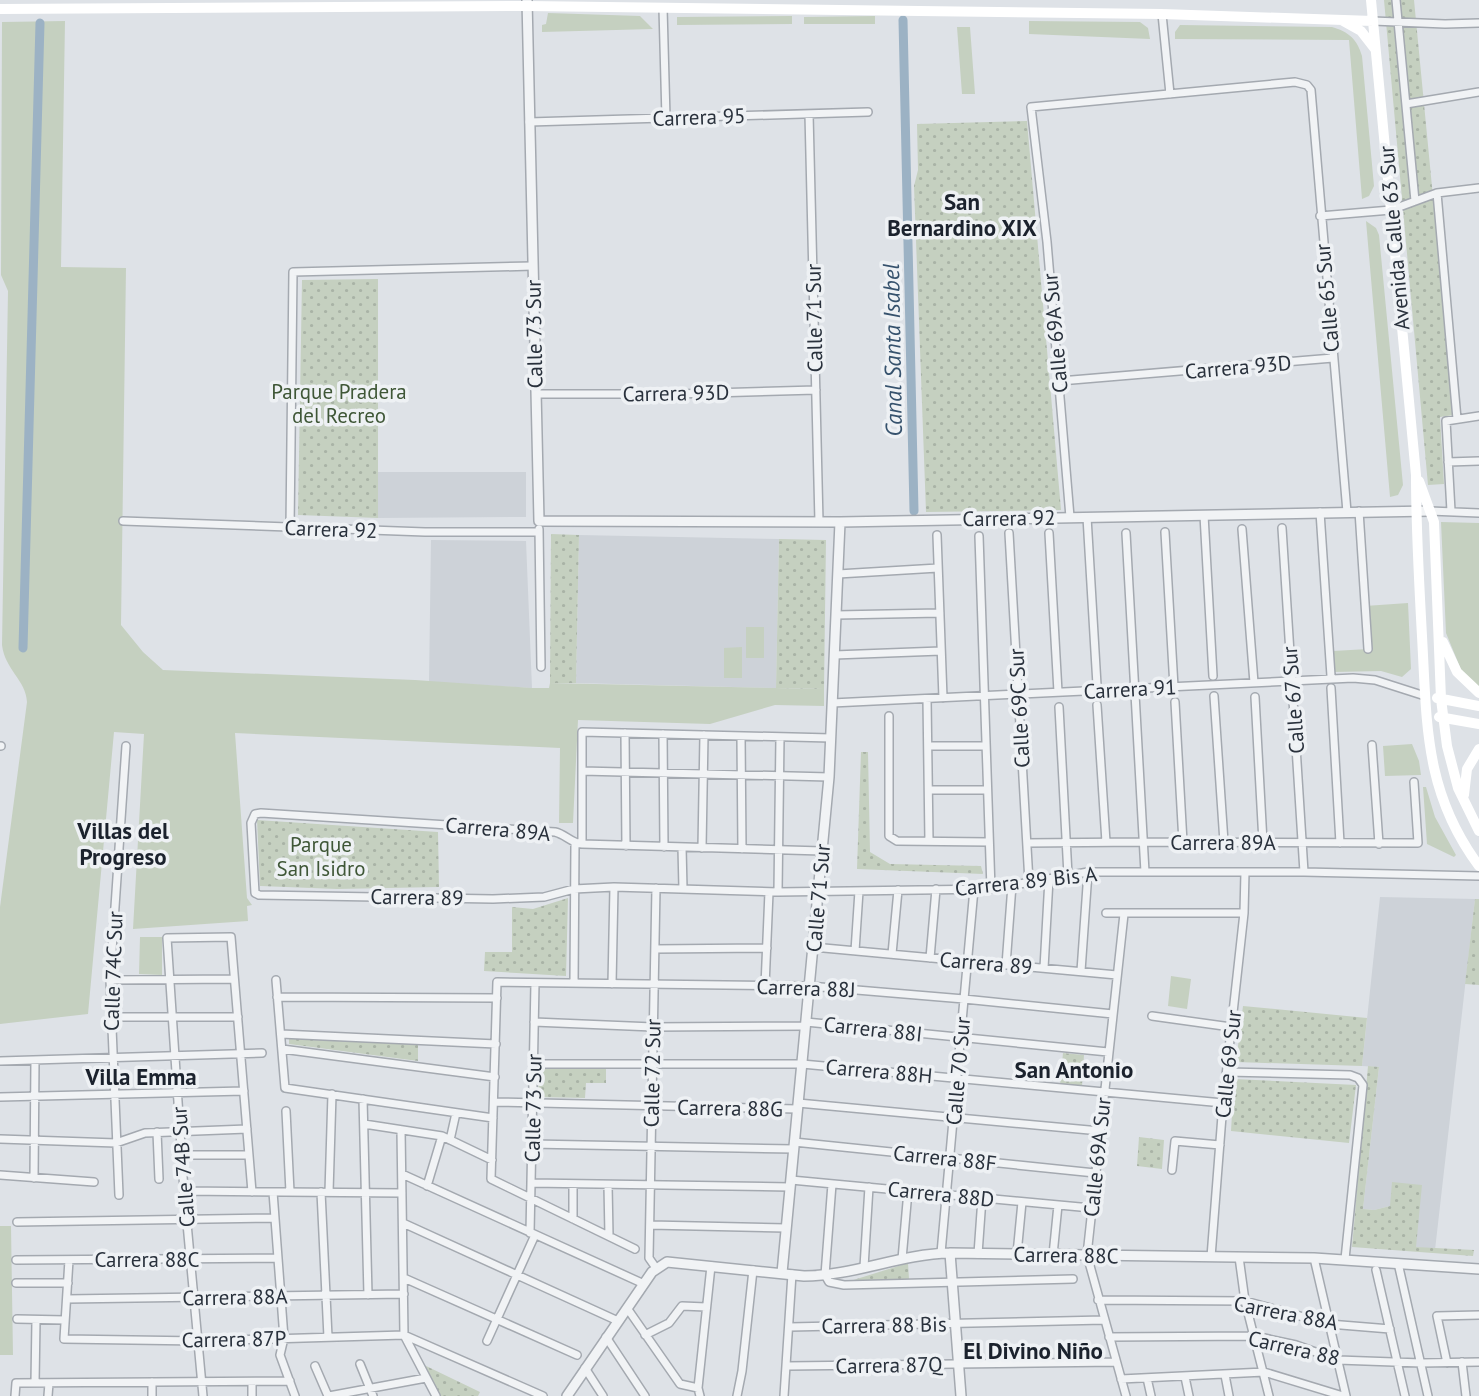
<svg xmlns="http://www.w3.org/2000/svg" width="1479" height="1396" viewBox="0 0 1479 1396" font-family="'PT Sans',sans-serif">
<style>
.built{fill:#cdd2d8}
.grass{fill:#c5d0c0}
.park{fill:url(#park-dots)}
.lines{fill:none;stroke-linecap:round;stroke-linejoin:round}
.canal{stroke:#9cb2c4;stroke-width:9}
.minor-casing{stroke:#a4a9b0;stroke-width:10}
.tertiary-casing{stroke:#a4a9b0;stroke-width:12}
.minor{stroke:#f1f3f5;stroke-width:7}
.tertiary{stroke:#f1f3f5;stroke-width:9}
.secondary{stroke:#fff;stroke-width:10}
.labels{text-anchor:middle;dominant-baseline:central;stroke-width:7;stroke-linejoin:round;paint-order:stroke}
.street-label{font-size:21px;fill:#29313c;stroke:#eef1f4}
.park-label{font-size:21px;fill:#3f5737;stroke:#eef1f4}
.neighbourhood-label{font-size:23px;font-weight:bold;fill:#1b222d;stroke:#eef1f4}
.water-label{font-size:23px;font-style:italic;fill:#36526d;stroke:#eef1f4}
</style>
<defs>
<pattern id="park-dots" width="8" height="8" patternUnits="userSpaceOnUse" patternTransform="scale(1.75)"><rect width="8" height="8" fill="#c5d0c0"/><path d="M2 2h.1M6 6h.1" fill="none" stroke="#a9b3a6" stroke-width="1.8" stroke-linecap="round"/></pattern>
</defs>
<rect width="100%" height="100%" fill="#dee2e7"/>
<!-- built -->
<path class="built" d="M378,472H526V517L378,518Z
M579,535L779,539L776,688L576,683Z
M431,540L526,541L532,688L429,682Z
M1380,897L1475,899L1435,1250L1416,1247L1390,1206L1374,1210L1363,1209L1379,1067L1362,1066Z"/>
<!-- grass -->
<path class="grass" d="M548,13L640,16L653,29L542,32V25L546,24Z
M792,16V24L677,25V17Z
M875,16V24H804V17Z
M65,21L61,267L126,268L121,625L143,652L163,670L415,680L532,688H549L550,683L824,689V706L775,705L710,724L578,720L573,823H559L560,748L235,733L247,898L252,905L247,906L248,921L133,929L144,734L114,732L88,1014L0,1024V907L27,702C26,680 5,670 2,645L8,291L1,275L2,22Z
M1029,21L1140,22L1148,28L1150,39L1029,34Z
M1180,25L1332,27C1349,32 1357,39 1362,56L1374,186L1369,196L1362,199L1349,40L1175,39V32Z
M957,27H970L975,94H962Z
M1366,221L1376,228L1379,235L1403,485L1398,495L1390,497Z
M1441,522L1479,523V688L1462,672L1446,633Z
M1408,603L1411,669L1402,677L1381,671L1334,672L1333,651L1368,649L1365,606Z
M746,627H764V658H746Z
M742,647V678H724V648Z
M1412,744L1419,761L1421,775L1385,776L1383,746Z
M1423,787H1426L1435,817L1456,855L1454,857L1427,844Z
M140,937H162V975L139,974Z
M1171,976L1191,979L1187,1009L1168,1006Z
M0,1226H11L13,1355H0Z"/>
<!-- park -->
<path class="park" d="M1384,0H1414L1454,415L1440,417L1444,484L1428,485Z
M1027,121L1061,510L926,512L914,186L918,170L917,124Z
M378,279V518L298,515L302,280Z
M551,534L579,535L576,683H550Z
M779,539L826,540L824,689L776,688Z
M861,752H868L870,852L890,864L981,866L983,874L857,869Z
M257,820L438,832L439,887L337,889L260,886Z
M568,898L566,976L484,971L485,952H512V907L533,909Z
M1475,899H1479V985L1465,984Z
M1243,1006L1367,1018L1362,1066L1236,1062Z
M289,1036L418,1043V1061L289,1044Z
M1063,1053L1084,1055L1082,1086L1060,1085Z
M1368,1066L1379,1067L1363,1209L1374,1210L1390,1206L1392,1182L1422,1185L1416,1247L1474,1250L1473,1256L1352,1247Z
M539,1067L606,1069V1083H586L585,1098L538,1097Z
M1234,1079L1356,1085L1349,1143L1231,1131Z
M1139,1137L1164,1140L1162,1169L1137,1166Z
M908,1263L909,1279L847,1282Z
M424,1365L480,1392L478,1396H441Z"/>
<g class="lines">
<!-- canal -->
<path class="canal" d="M903,20L914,511
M23,648L40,23"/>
<!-- minor casing -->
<g class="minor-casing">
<path id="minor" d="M1396,0L1415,201
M663,8L666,118
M1162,14L1170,94
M1373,21L1445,24L1479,23
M1406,104L1479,92
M809,114L819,522
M529,122L868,112
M1437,193L1457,419
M1320,216L1391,210L1437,193L1479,188
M1060,381L1333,358
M536,394H677L816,390
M1448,462L1479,461
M1359,511L1368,649
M1430,511L1479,513
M1451,511L1446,421L1479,416
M1320,512L1331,676
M1204,515L1213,676
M1070,517L1047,242L1031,107L1295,82L1307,85L1311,90L1347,512
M1087,517L1097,685
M123,521L425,532H539
M290,527L293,272L533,266
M1282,528L1304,872
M539,529L541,667
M1242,529L1254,683
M1165,532L1174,687
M1009,533L1029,882
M1049,533L1058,692
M1126,533L1145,872
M937,535L943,698
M979,536L991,889
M838,574L938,568
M836,615L940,613
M834,655L941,651
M1331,688L1340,843
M1214,696L1224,842
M1255,697L1263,842
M927,699L929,841
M1175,702L1183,842
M832,703L1353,678L1375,680L1425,696
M1097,705L1106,842
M1059,707L1068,875
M889,716V836L897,841L989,842
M625,733L626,846
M663,734L664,847
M741,736L742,849
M1372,745L1379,844
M0,746H1
M928,746H985
M582,771L829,777
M929,790H987
M1027,843L1143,842L1418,843L1414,782
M582,844V732L831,738
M682,847L683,889
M702,848L704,735
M822,851L582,844C571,843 565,834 555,832L261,813L255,814L251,823L255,893L259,895L493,899L544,897L574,889L614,887L778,892L991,889L1088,872H1304L1479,876
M656,888L649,1258L656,1268
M778,892L780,737
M1106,913H1244
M1124,914L1087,1255L1126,1396
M813,947L1117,975
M655,949L767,948
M855,951L859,891
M892,954L898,890
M930,958L936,889
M1006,965L1012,885
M1044,968L1049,879
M1081,971L1088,872
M110,980L234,979
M276,980L285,1088L493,1118
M574,983L575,844
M612,984L614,887
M765,986L769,892
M277,997L497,998
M1152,1016L1231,1027
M110,1017H238
M534,1022L653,1027L805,1026
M806,1022L1108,1052
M281,1034L496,1044
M282,1049L495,1077
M0,1061L262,1053
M534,1064H802L1223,1103
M1227,1072L1350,1075L1358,1078L1363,1085L1345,1259
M0,1097L244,1091
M363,1099L368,1295
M494,1102L798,1109
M798,1103L1100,1131
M286,1111L290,1192
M364,1124L442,1136L492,1160
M401,1130L404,1335L436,1396
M157,1132L159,1179
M0,1139L116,1143L145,1133L247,1129
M450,1140L456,1113
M794,1142L1095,1173
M532,1144L794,1149
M182,1155H249
M1172,1170L1175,1141L1220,1145
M402,1174L644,1284
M0,1175L94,1182
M34,1178L35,1060
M791,1180L1091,1208
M531,1183L790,1187
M573,1184V1219
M832,1184L825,1275L829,1282L844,1285L1073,1279
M608,1185L609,1236
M427,1186L442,1136
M184,1191L402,1193
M273,1192L284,1338L280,1355L295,1396
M321,1192L328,1337
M329,1192L332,1094
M119,1195L110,980L126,746
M17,1222L275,1218
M403,1223L618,1321
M650,1225L786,1228
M530,1233L535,983
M635,1249L491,1179L497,982L809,986L964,999L1113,1014
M941,1253L974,889
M978,1254L982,1198
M1017,1254L1022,1202
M1053,1255L1058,1205
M1211,1257L1223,1103L1244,913L1245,872
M1239,1257L1245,1301L1269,1396
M1314,1258L1346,1396
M902,1259L908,1191
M16,1260L278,1258
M69,1260L64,1339L199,1341L404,1335L543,1396
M1398,1263L1428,1396
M864,1267L869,1187
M1376,1270L1405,1396
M404,1278L577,1355
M16,1283H68
M67,1299L404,1294
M1098,1300L1245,1301L1329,1324L1390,1329
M627,1308L680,1384L698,1388
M17,1319L65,1320
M790,1327L1104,1320
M645,1335L669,1323L682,1306L706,1307
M606,1337L645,1396
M1109,1337L1255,1336L1296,1345L1338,1360L1421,1363L1479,1362
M487,1341L535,1235
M1462,1362L1466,1396
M1447,1363L1437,1316L1479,1315
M360,1364L373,1396
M315,1366L328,1396
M788,1366L1116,1362
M585,1368L603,1396
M1225,1375L1229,1396
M1185,1377L1189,1396
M1147,1378L1151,1396
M1121,1379L1264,1372L1343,1396
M152,1382V1396
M35,1383L36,1320
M15,1396L16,1383L290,1381
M48,1396L49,1383
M203,1396L184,1191L167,938L231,937L252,1192
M252,1396V1382
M329,1396L426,1378
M700,1396L698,1388L711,1266
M737,1396L742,1371L753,1270
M784,1396L792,1274"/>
</g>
<!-- tertiary casing -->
<g class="tertiary-casing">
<path id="tertiary" d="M527,0L539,521L840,522L1430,511
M950,1253L961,1396
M782,1273L829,777L840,522
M567,1396L652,1272L667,1262L804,1276C853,1276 900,1254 950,1253L1314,1258L1479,1269"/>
</g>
<!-- minor -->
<use href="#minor" class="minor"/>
<!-- tertiary -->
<use href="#tertiary" class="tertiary"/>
<!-- secondary -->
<path class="secondary" d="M1371,0L1416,475C1416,529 1419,582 1422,636C1427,724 1424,792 1479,866
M0,9L527,6L1162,14L1373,21
M1343,21L1361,31L1375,49
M1419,481L1434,522L1441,699L1447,746L1458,788L1479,831
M1443,642L1457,672L1479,693
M1437,698L1479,706
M1439,717L1479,724
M1464,795L1467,769L1479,749"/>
</g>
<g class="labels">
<!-- street labels -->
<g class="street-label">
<text transform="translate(699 117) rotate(-2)">Carrera 95</text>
<text transform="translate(1394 238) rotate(-95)">Avenida Calle 63 Sur</text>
<text transform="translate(1327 298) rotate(-95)">Calle 65 Sur</text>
<text transform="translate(814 318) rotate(-91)">Calle 71 Sur</text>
<text transform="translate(1055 333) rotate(-95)">Calle 69A Sur</text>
<text transform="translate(534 334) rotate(-91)">Calle 73 Sur</text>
<text transform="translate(1238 367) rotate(-5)">Carrera 93D</text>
<text transform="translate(676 393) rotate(-1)">Carrera 93D</text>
<text transform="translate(1009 518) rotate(-1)">Carrera 92</text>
<text transform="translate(331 529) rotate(2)">Carrera 92</text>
<text transform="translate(1130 689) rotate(-3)">Carrera 91</text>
<text transform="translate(1293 700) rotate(-94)">Calle 67 Sur</text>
<text transform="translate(1019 708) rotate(-93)">Calle 69C Sur</text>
<text transform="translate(498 829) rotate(5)">Carrera 89A</text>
<text x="1223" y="842">Carrera 89A</text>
<text transform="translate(1026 881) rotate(-6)">Carrera 89 Bis A</text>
<text transform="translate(417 897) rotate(1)">Carrera 89</text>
<text transform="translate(818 898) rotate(-85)">Calle 71 Sur</text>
<text transform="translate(986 963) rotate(5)">Carrera 89</text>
<text transform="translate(113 971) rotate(-88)">Calle 74C Sur</text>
<text transform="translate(806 988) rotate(2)">Carrera 88J</text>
<text transform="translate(873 1029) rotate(6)">Carrera 88I</text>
<text transform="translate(1228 1064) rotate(-84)">Calle 69 Sur</text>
<text transform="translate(879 1071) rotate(5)">Carrera 88H</text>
<text transform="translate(958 1071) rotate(-85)">Calle 70 Sur</text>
<text transform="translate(652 1073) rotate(-89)">Calle 72 Sur</text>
<text transform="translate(533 1108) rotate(-89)">Calle 73 Sur</text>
<text transform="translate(730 1108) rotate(1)">Carrera 88G</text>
<text transform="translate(1097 1157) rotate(-84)">Calle 69A Sur</text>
<text transform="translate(945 1158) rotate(6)">Carrera 88F</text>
<text transform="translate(183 1167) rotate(-94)">Calle 74B Sur</text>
<text transform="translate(941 1194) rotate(6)">Carrera 88D</text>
<text transform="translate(1066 1255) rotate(1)">Carrera 88C</text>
<text x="147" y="1259">Carrera 88C</text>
<text transform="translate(235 1297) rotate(-1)">Carrera 88A</text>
<text transform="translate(1286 1313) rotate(11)">Carrera 88A</text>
<text transform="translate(884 1325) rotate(-1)">Carrera 88 Bis</text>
<text transform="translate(234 1339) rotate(-1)">Carrera 87P</text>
<text transform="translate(1294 1348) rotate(13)">Carrera 88</text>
<text transform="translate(889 1365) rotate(-1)">Carrera 87Q</text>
</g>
<!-- park labels -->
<g class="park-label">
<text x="339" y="391">Parque Pradera<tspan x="339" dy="24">del Recreo</tspan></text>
<text x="321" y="844">Parque<tspan x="321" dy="24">San Isidro</tspan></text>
</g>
<!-- neighbourhood labels -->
<g class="neighbourhood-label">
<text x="962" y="201">San<tspan x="962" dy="26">Bernardino XIX</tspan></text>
<text x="123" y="830">Villas del<tspan x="123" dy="26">Progreso</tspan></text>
<text x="1074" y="1069">San Antonio</text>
<text x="141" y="1076">Villa Emma</text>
<text x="1033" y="1350">El Divino Niño</text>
</g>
<!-- water labels -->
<g class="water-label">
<text transform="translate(892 350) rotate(-91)">Canal Santa Isabel</text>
</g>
</g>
</svg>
